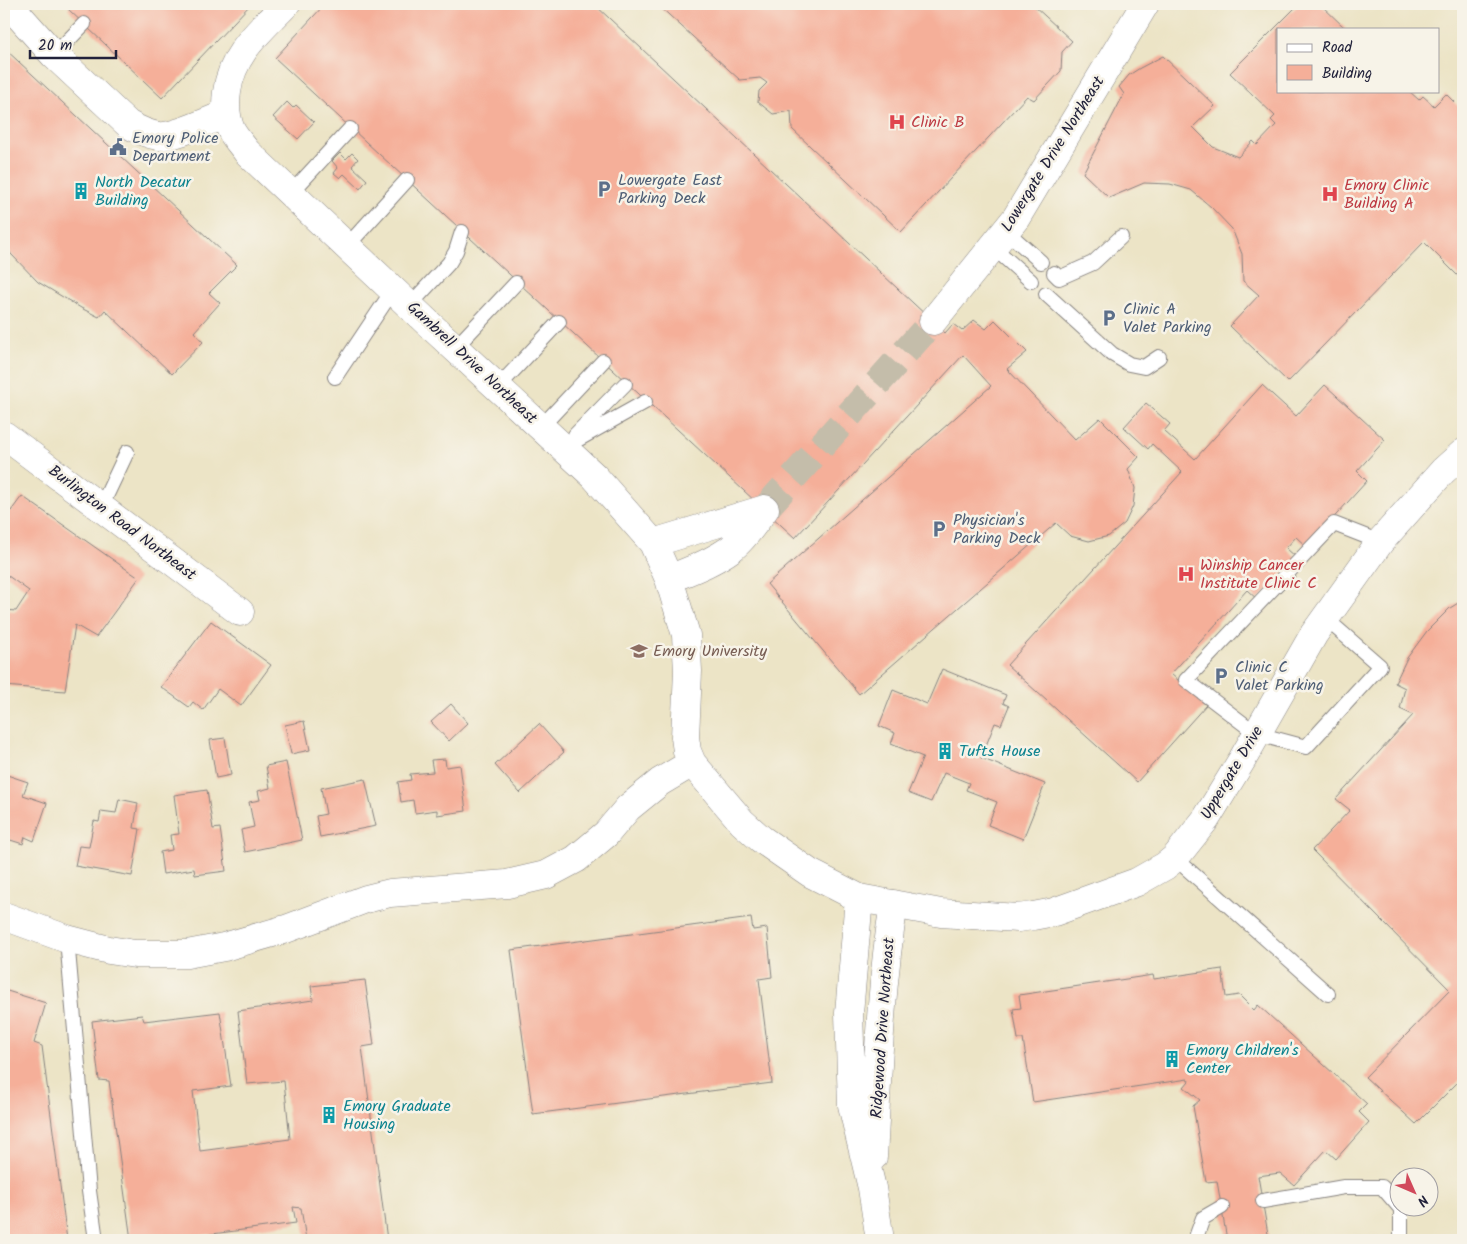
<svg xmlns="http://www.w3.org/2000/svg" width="1467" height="1244" viewBox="0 0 1467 1244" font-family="Kalam,sans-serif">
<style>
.building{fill:#f5af99}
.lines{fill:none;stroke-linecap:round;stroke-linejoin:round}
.street-tunnel{stroke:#c4bdaa;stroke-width:28;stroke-dasharray:28 14;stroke-linecap:butt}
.lane-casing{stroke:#878380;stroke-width:16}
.street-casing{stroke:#878380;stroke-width:29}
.lane{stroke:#fff;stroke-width:14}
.street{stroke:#fff;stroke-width:28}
.labels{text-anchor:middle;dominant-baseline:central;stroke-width:5;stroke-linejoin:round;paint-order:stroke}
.health-label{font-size:16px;fill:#be3a42;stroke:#f7f3e8;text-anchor:start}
.service-label{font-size:16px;fill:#4e5e75;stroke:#f7f3e8;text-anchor:start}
.street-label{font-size:16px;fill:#22223b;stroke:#f7f3e8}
.culture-label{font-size:16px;fill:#0d838f;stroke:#f7f3e8;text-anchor:start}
.education-label{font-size:16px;fill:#785e54;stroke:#f7f3e8;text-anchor:start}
</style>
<rect width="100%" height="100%" fill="#f7f3e8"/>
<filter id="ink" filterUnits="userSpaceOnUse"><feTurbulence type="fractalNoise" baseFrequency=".02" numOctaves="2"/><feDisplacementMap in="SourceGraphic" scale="10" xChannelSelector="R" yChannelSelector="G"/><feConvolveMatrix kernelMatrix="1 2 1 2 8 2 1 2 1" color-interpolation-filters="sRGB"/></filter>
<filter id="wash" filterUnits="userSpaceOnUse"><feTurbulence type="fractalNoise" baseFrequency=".0096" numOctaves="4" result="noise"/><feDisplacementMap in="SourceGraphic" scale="20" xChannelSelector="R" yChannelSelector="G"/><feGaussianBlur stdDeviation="1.12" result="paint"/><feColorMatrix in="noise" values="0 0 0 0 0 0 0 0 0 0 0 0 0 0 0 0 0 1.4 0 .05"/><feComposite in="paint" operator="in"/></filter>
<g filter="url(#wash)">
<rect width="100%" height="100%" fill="#ece4c6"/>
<g id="blocks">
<!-- building -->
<path class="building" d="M73,4H251L162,98L68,9Z
M325,4H594L945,333L953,324L962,331L974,320L986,329L995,320L1027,352L1007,369L1075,440L1100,418L1139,457L1128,469L1135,488L1133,506L1125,523L1109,536L1089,541L1070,536L1056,523L859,694L767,584L991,386L963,355L795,538L275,58Z
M657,4H1032L1072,41L1062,52L1061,71L1034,100L1027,96L901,232L792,129L791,111L773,114L758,102L759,91L767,83L760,78L740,80Z
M1299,4H1320L1346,29H1278V91H1409L1419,100L1423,96L1434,106L1446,94L1463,111V281L1424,242L1288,382L1230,326L1259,295L1243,281L1242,254L1232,229L1211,207L1191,190L1170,184L1144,183L1109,198L1083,173L1124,94L1119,87L1129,75L1140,68L1163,56L1215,106L1193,127L1213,147L1238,157L1253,141L1257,145L1276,125L1271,120L1275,116L1230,73Z
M4,48L237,265L209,293L220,303L194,332L203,342L172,374L105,310L99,317L81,308L38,282L11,254L4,242Z
M287,102L293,108L296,105L314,122L298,139L273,117Z
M340,153L346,159L352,153L358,159L352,166L367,180L360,189L344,174L340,178L334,173L338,168L332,161Z
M1262,385L1296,416L1325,385L1385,440L1357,471L1367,481L1307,547L1296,537L1286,548L1297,558L1258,600L1247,590L1171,674L1206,705L1137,782L1007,665L1182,472L1152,444L1148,449L1124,427L1134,416L1146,403L1170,424L1164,431L1195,459Z
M22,496L139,578L96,637L75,625L65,691L4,686V610L16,611L29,591L4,573V506L11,511Z
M1463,600V1077L1416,1124L1365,1077L1450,990L1312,850L1350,810L1336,799L1413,715L1400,709L1405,688L1395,683L1407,658L1427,631L1450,608Z
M211,621L271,665L241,706L218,689L203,710L193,702L189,707L161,687Z
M942,669L1006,695L1003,703L1009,706L1001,725L995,723L981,758L1045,784L1023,839L988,825L997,802L966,790L969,783L944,773L931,802L908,793L923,757L891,744L895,733L879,726L893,690L927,704Z
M451,704L468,723L449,741L431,722Z
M304,721L310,750L291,754L285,725Z
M539,724L564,752L520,793L495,765Z
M225,738L231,775L216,778L210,740Z
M445,759L446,767L460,765L466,811L437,815V810L415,813L413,800L401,802L398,782L411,780L410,774L433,772L431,760Z
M286,762L302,840L245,852L241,830L254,827L249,802L260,800L258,791L270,788L266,766Z
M4,774L28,782L23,795L47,803L34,841L25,837L23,844L4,838Z
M365,779L376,826L320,837L316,816L326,814L321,788Z
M207,790L213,829L220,828L226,871L195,875L194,869L163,874L160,852L172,850L170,835L179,834L174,795Z
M119,799L138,803L134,828L140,829L132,876L75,866L79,846L89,847L94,821L99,822L101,811L116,813Z
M751,918L753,930L767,928L772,977L759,979L772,1083L533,1114L511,950Z
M1222,969L1226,997L1239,995L1254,1010L1258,1005L1367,1104L1359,1112L1369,1122L1336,1159L1326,1150L1294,1185L1280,1173L1258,1176L1269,1240H1227L1217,1181L1206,1182L1193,1106L1200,1100L1184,1087L1189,1081L1188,1079L1033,1102L1023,1039H1018L1013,1009L1021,1008L1019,995L1153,975L1154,979Z
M365,980L374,1045L362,1047L387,1240H306L301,1208L293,1207L296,1223L197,1236L198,1240H131L109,1081L99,1080L92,1021L142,1015L144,1021L220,1012L231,1086L193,1091L200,1151L290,1139L284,1081L247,1084L238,1011L313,1000L311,986Z
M4,990L46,1003L34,1043L42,1046L67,1240H4Z"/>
</g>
</g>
<g filter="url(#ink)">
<use href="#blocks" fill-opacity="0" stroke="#878380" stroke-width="1"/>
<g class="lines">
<!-- street-tunnel -->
<path class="street-tunnel" d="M765,509L933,321"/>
<!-- lane casing -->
<g class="lane-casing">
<path id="lane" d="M54,55L84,24
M291,193L350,129
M1006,231L1041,262
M347,246L407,180
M993,247L1031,281
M1054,273L1059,278L1093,263L1121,237
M1046,294L1112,354L1129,364L1144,367L1159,357
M410,305L449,263L456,251L462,232
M455,348L516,283
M335,377L393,290
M498,387L559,322
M541,427L603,361
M575,435L625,384
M563,448L645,402
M101,507L127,452
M1325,618L1380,666L1306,747L1257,734L1186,680L1334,524L1380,542
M1175,858L1328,994
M67,939L89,1191L96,1240
M1263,1201L1344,1187H1382L1401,1209V1240
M1195,1240L1203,1218L1222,1207"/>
</g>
<!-- street casing -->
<g class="street-casing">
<path id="street" d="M10,4L21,18L54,55L128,124C138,130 147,134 158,136C173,138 210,120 226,114
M286,4C260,31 232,53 227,92C225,106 226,118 231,130C235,138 242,145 247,152L431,326L594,476L653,543L669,579L686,635L688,671L685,737L687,751L692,763L742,822L761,839L810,873L859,898L941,913L1018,918L1033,916L1054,912L1137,882L1165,866L1175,858L1206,819L1242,760L1314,634L1380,542L1443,471L1463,453
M933,321L1016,218L1145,4
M4,435L240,612
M653,543L765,509
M669,579C691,570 713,562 732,548C745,538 755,522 765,509
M859,898L849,1013L852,1105L872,1188L880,1240
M4,916L67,939L109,950L135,954H187L224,947L286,929L366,899L390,893L507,884L546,875L576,859L606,834L628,808L660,782L692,763
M873,1157C878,1072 880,988 894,904"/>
</g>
<!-- lane -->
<use href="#lane" class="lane"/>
<!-- street -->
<use href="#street" class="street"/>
</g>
</g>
<!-- icons -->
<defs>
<g id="hospital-bare" transform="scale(1.35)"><path d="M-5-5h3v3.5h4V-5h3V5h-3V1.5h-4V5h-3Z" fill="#e0444e" stroke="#f7f3e8" stroke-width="2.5" paint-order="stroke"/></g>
<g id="civic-bare" transform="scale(1.35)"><path d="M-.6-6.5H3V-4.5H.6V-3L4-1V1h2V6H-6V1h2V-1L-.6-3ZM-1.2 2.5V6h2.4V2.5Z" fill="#5c6f8a" stroke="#f7f3e8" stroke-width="2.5" paint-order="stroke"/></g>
<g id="parking-bare" transform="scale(1.35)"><path d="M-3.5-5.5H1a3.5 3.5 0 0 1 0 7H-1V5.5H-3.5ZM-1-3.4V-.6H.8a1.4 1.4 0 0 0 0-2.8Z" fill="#5c6f8a" stroke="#f7f3e8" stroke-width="2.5" paint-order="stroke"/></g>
<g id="building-bare" transform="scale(1.35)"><path d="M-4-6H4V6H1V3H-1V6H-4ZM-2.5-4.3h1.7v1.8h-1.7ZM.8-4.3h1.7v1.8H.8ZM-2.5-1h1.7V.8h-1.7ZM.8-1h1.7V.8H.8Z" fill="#0f9aa8" stroke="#f7f3e8" stroke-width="2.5" paint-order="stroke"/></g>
<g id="university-bare" transform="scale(1.35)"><path d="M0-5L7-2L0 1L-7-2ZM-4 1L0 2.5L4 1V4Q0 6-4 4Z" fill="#8d6e63" stroke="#f7f3e8" stroke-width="2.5" paint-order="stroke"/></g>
</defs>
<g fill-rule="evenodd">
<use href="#hospital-bare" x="897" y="122"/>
<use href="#civic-bare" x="118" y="147"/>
<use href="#parking-bare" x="604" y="189"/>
<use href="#building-bare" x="81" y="191"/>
<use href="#hospital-bare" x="1330" y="194"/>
<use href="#parking-bare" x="1109" y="318"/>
<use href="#parking-bare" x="939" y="529"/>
<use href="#hospital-bare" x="1186" y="574"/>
<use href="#university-bare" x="639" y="651"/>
<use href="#parking-bare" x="1221" y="676"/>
<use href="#building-bare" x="945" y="751"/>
<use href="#building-bare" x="1172" y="1059"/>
<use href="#building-bare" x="329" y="1115"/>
</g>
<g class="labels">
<!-- health labels -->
<g class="health-label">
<text x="911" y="122">Clinic B</text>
<text x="1344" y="185">Emory Clinic<tspan x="1344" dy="18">Building A</tspan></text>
<text x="1200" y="565">Winship Cancer<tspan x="1200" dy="18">Institute Clinic C</tspan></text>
</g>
<!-- service labels -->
<g class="service-label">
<text x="132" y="138">Emory Police<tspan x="132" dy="18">Department</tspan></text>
<text x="618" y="180">Lowergate East<tspan x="618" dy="18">Parking Deck</tspan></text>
<text x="1123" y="309">Clinic A<tspan x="1123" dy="18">Valet Parking</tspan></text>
<text x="953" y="520">Physician's<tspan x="953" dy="18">Parking Deck</tspan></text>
<text x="1235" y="667">Clinic C<tspan x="1235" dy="18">Valet Parking</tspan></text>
</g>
<!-- street labels -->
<g class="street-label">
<text transform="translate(1053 154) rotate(-58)">Lowergate Drive Northeast</text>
<text transform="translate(472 363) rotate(43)">Gambrell Drive Northeast</text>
<text transform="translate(122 523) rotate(37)">Burlington Road Northeast</text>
<text transform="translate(1232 773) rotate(-59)">Uppergate Drive</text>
<text transform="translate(883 1028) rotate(-86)">Ridgewood Drive Northeast</text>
</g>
<!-- culture labels -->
<g class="culture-label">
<text x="95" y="182">North Decatur<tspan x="95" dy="18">Building</tspan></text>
<text x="959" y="751">Tufts House</text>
<text x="1186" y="1050">Emory Children's<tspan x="1186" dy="18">Center</tspan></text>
<text x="343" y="1106">Emory Graduate<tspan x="343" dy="18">Housing</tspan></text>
</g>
<!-- education labels -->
<g class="education-label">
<text x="653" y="651">Emory University</text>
</g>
</g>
<!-- margin -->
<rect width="1467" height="1244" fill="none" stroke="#f7f3e8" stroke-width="20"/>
<!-- legend -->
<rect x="1277" y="28" width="162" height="65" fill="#f7f3e8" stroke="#a29fa3"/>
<rect x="1287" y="44" width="25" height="8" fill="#ffffff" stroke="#a29fa3"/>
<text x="1322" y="52" font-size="15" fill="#22223b">Road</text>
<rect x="1287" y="65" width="25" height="15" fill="#f5af99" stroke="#a29fa3"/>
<text x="1322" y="78" font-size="15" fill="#22223b">Building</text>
<!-- north arrow -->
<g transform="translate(1414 1192) rotate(135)"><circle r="24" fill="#f7f3e8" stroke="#a29fa3"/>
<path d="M0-4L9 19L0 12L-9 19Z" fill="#d1495b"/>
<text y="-8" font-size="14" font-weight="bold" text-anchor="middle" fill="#22223b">N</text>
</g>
<!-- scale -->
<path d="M30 50v8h86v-8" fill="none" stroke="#22223b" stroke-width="2.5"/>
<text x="38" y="50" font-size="15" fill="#22223b" stroke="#f7f3e8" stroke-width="4" paint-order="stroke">20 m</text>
</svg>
